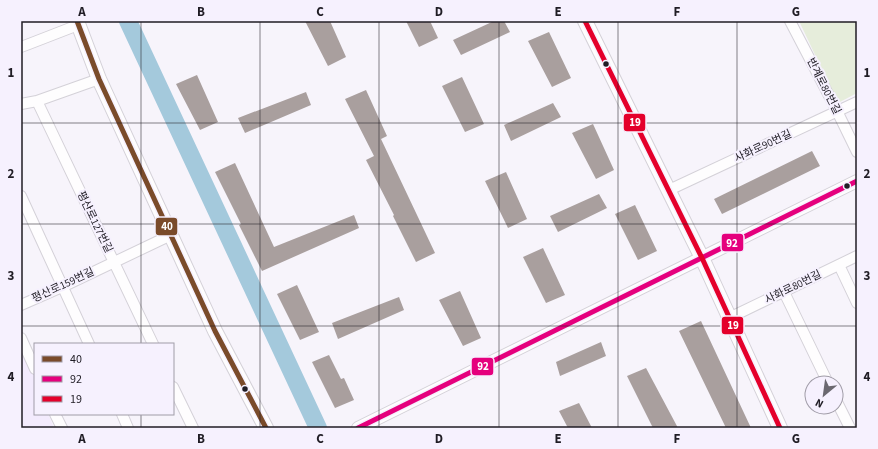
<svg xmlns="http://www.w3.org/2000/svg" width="878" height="449" viewBox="0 0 878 449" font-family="'Source Sans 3','Noto Sans KR',sans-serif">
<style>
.built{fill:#f3ebfd}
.green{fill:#e6eddb}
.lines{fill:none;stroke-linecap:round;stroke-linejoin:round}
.river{stroke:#a4c9dc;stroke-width:18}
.building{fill:#a99f9e}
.minor-casing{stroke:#d4d1d8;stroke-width:12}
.tertiary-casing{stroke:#d4d1d8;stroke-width:14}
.secondary-casing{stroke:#d4d1d8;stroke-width:16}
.minor{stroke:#fefdfe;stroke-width:10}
.tertiary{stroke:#fefdfe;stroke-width:12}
.secondary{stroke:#fefdfe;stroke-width:14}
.bus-1-casing{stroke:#f6f1fe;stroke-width:8}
.bus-2-casing{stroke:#f6f1fe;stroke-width:8}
.bus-3-casing{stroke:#f6f1fe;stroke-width:8}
.bus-1{stroke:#7a4b2a;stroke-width:5}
.bus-2{stroke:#e5007d;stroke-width:5}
.bus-3{stroke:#e4002b;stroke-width:5}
.grid{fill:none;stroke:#201d25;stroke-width:1;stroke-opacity:0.55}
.bus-dot{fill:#201d25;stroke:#f6f1fe;stroke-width:1.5}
.labels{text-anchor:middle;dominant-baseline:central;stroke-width:4;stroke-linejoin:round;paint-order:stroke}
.street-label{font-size:11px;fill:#201d25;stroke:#f6f1fe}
.line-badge{stroke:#f6f1fe;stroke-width:1.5}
.badge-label{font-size:11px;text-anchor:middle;font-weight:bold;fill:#fff}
.neatline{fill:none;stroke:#201d25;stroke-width:1.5}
.grid-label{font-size:13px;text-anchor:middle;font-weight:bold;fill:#201d25}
</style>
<rect width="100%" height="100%" fill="#f7f4fb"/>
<!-- built -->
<path class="built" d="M21,341L35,378V414H48L54,428H21Z"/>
<!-- green -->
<path class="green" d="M799,21H857V93L838,103Z"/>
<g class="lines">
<!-- river -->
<path class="river" d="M128,21L318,428"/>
</g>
<!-- building -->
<path class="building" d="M305,21H330L346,57L328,66Z
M406,21H430L438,38L419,47Z
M494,21H504L510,32L461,55L453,40Z
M549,32L571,78L552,87L528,41Z
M197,75L218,122L200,130L176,84Z
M462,77L484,124L465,132L442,86Z
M366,90L387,136L381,139L435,253L416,262L393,216L394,215L366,160L374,156L345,99Z
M306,92L311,105L245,133L238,118Z
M553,103L561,117L511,141L504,125Z
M593,124L614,170L596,179L572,133Z
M812,151L820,166L722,214L714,199Z
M235,163L274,247L354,215L359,228L262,271L239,225L241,224L215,172Z
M506,172L527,219L508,228L485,181Z
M599,194L607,208L558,232L550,216Z
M635,205L657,251L638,260L615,214Z
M543,248L565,295L546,303L523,257Z
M297,285L319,332L300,340L277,294Z
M460,291L481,338L463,346L439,300Z
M399,297L404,310L338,339L332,323Z
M701,321L751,428H726L679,331Z
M601,342L606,356L560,376L556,362Z
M329,355L341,379L344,378L354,400L335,408L312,362Z
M646,368L678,428H653L627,376Z
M579,403L592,428H568L559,411Z"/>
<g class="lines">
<!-- minor casing -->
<g class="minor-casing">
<path id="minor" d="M790,21L837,111L857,152
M21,47L29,44L78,25
M37,101L153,344
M21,104L37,101L99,79
M669,190L857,102
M21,196L89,344
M839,265L857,303
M784,292L828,383
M21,305L62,287L171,235
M729,318L857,256
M21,338L35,369
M173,387L193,428
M836,400L850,428
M55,414L62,428
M122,414L128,428"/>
</g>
<!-- tertiary casing -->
<g class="tertiary-casing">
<path id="tertiary" d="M358,428L857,181"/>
</g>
<!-- secondary casing -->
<g class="secondary-casing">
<path id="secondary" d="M77,21L99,79L215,331L266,428
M585,21L702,258L780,428"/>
</g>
<!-- minor -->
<use href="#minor" class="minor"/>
<!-- tertiary -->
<use href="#tertiary" class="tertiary"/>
<!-- secondary -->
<use href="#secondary" class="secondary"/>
<!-- bus-1 casing -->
<g class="bus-1-casing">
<path id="bus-1" d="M77,21L99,79L215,331L266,428"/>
</g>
<!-- bus-2 casing -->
<g class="bus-2-casing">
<path id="bus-2" d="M358,428L857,181"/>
</g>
<!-- bus-3 casing -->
<g class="bus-3-casing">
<path id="bus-3" d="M585,21L702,258L780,428"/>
</g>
<!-- bus-1 -->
<use href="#bus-1" class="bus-1"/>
<!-- bus-2 -->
<use href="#bus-2" class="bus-2"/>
<!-- bus-3 -->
<use href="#bus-3" class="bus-3"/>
</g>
<!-- grid -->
<path class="grid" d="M141,21V344M260,21V428M379,21V428M499,21V428M618,21V428M737,21V428M21,123H857M21,224H857M21,326H857M141,414V428"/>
<!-- markers -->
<g class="bus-dot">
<circle cx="606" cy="64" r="3.5"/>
<circle cx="847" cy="186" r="3.5"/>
<circle cx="245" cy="389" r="3.5"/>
</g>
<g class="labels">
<!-- street labels -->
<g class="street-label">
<text transform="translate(824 86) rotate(63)">반계로80번길</text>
<text transform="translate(763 146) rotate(-25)">사화로90번길</text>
<text transform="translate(95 222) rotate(64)">평산로127번길</text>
<text transform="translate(63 285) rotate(-25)">평산로159번길</text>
<text transform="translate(793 287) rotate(-26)">사화로80번길</text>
</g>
</g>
<g class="line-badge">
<rect x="623" y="113" width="23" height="19" rx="4" fill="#e4002b"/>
<rect x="155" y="217" width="23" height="19" rx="4" fill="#7a4b2a"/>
<rect x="721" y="233" width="23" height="19" rx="4" fill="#e5007d"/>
<rect x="721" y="316" width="23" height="19" rx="4" fill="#e4002b"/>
<rect x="471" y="357" width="23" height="19" rx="4" fill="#e5007d"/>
</g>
<g class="badge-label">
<text x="635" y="126">19</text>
<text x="167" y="230">40</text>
<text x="732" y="247">92</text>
<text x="733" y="329">19</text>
<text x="483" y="370">92</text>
</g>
<!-- border -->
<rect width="878" height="449" fill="none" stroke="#f6f1fe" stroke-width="44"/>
<!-- legend -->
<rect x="34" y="343" width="140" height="72" fill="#f6f1fe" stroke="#a09ca7"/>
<rect x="42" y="356" width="20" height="6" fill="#7a4b2a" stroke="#a09ca7"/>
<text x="70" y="363" font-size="12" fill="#201d25">40</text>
<rect x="42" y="376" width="20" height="6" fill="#e5007d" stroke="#a09ca7"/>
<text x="70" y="383" font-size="12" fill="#201d25">92</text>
<rect x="42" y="396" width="20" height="6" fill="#e4002b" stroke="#a09ca7"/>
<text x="70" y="403" font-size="12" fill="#201d25">19</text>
<!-- north arrow -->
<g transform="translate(824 395) rotate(209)"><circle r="19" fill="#f6f1fe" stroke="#a09ca7"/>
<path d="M0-3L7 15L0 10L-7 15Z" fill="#6b6870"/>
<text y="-6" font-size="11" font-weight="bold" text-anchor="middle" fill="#201d25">N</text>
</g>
<rect x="22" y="22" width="834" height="405" class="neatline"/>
<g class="grid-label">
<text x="82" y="16">A</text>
<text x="201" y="16">B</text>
<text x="320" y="16">C</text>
<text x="439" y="16">D</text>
<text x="558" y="16">E</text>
<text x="677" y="16">F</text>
<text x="796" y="16">G</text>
<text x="11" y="77">1</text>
<text x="867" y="77">1</text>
<text x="11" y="178">2</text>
<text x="867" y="178">2</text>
<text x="11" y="280">3</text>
<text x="867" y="280">3</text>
<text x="11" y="381">4</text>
<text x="867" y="381">4</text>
<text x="82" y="443">A</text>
<text x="201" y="443">B</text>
<text x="320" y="443">C</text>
<text x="439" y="443">D</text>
<text x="558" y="443">E</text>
<text x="677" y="443">F</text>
<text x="796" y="443">G</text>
</g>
</svg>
